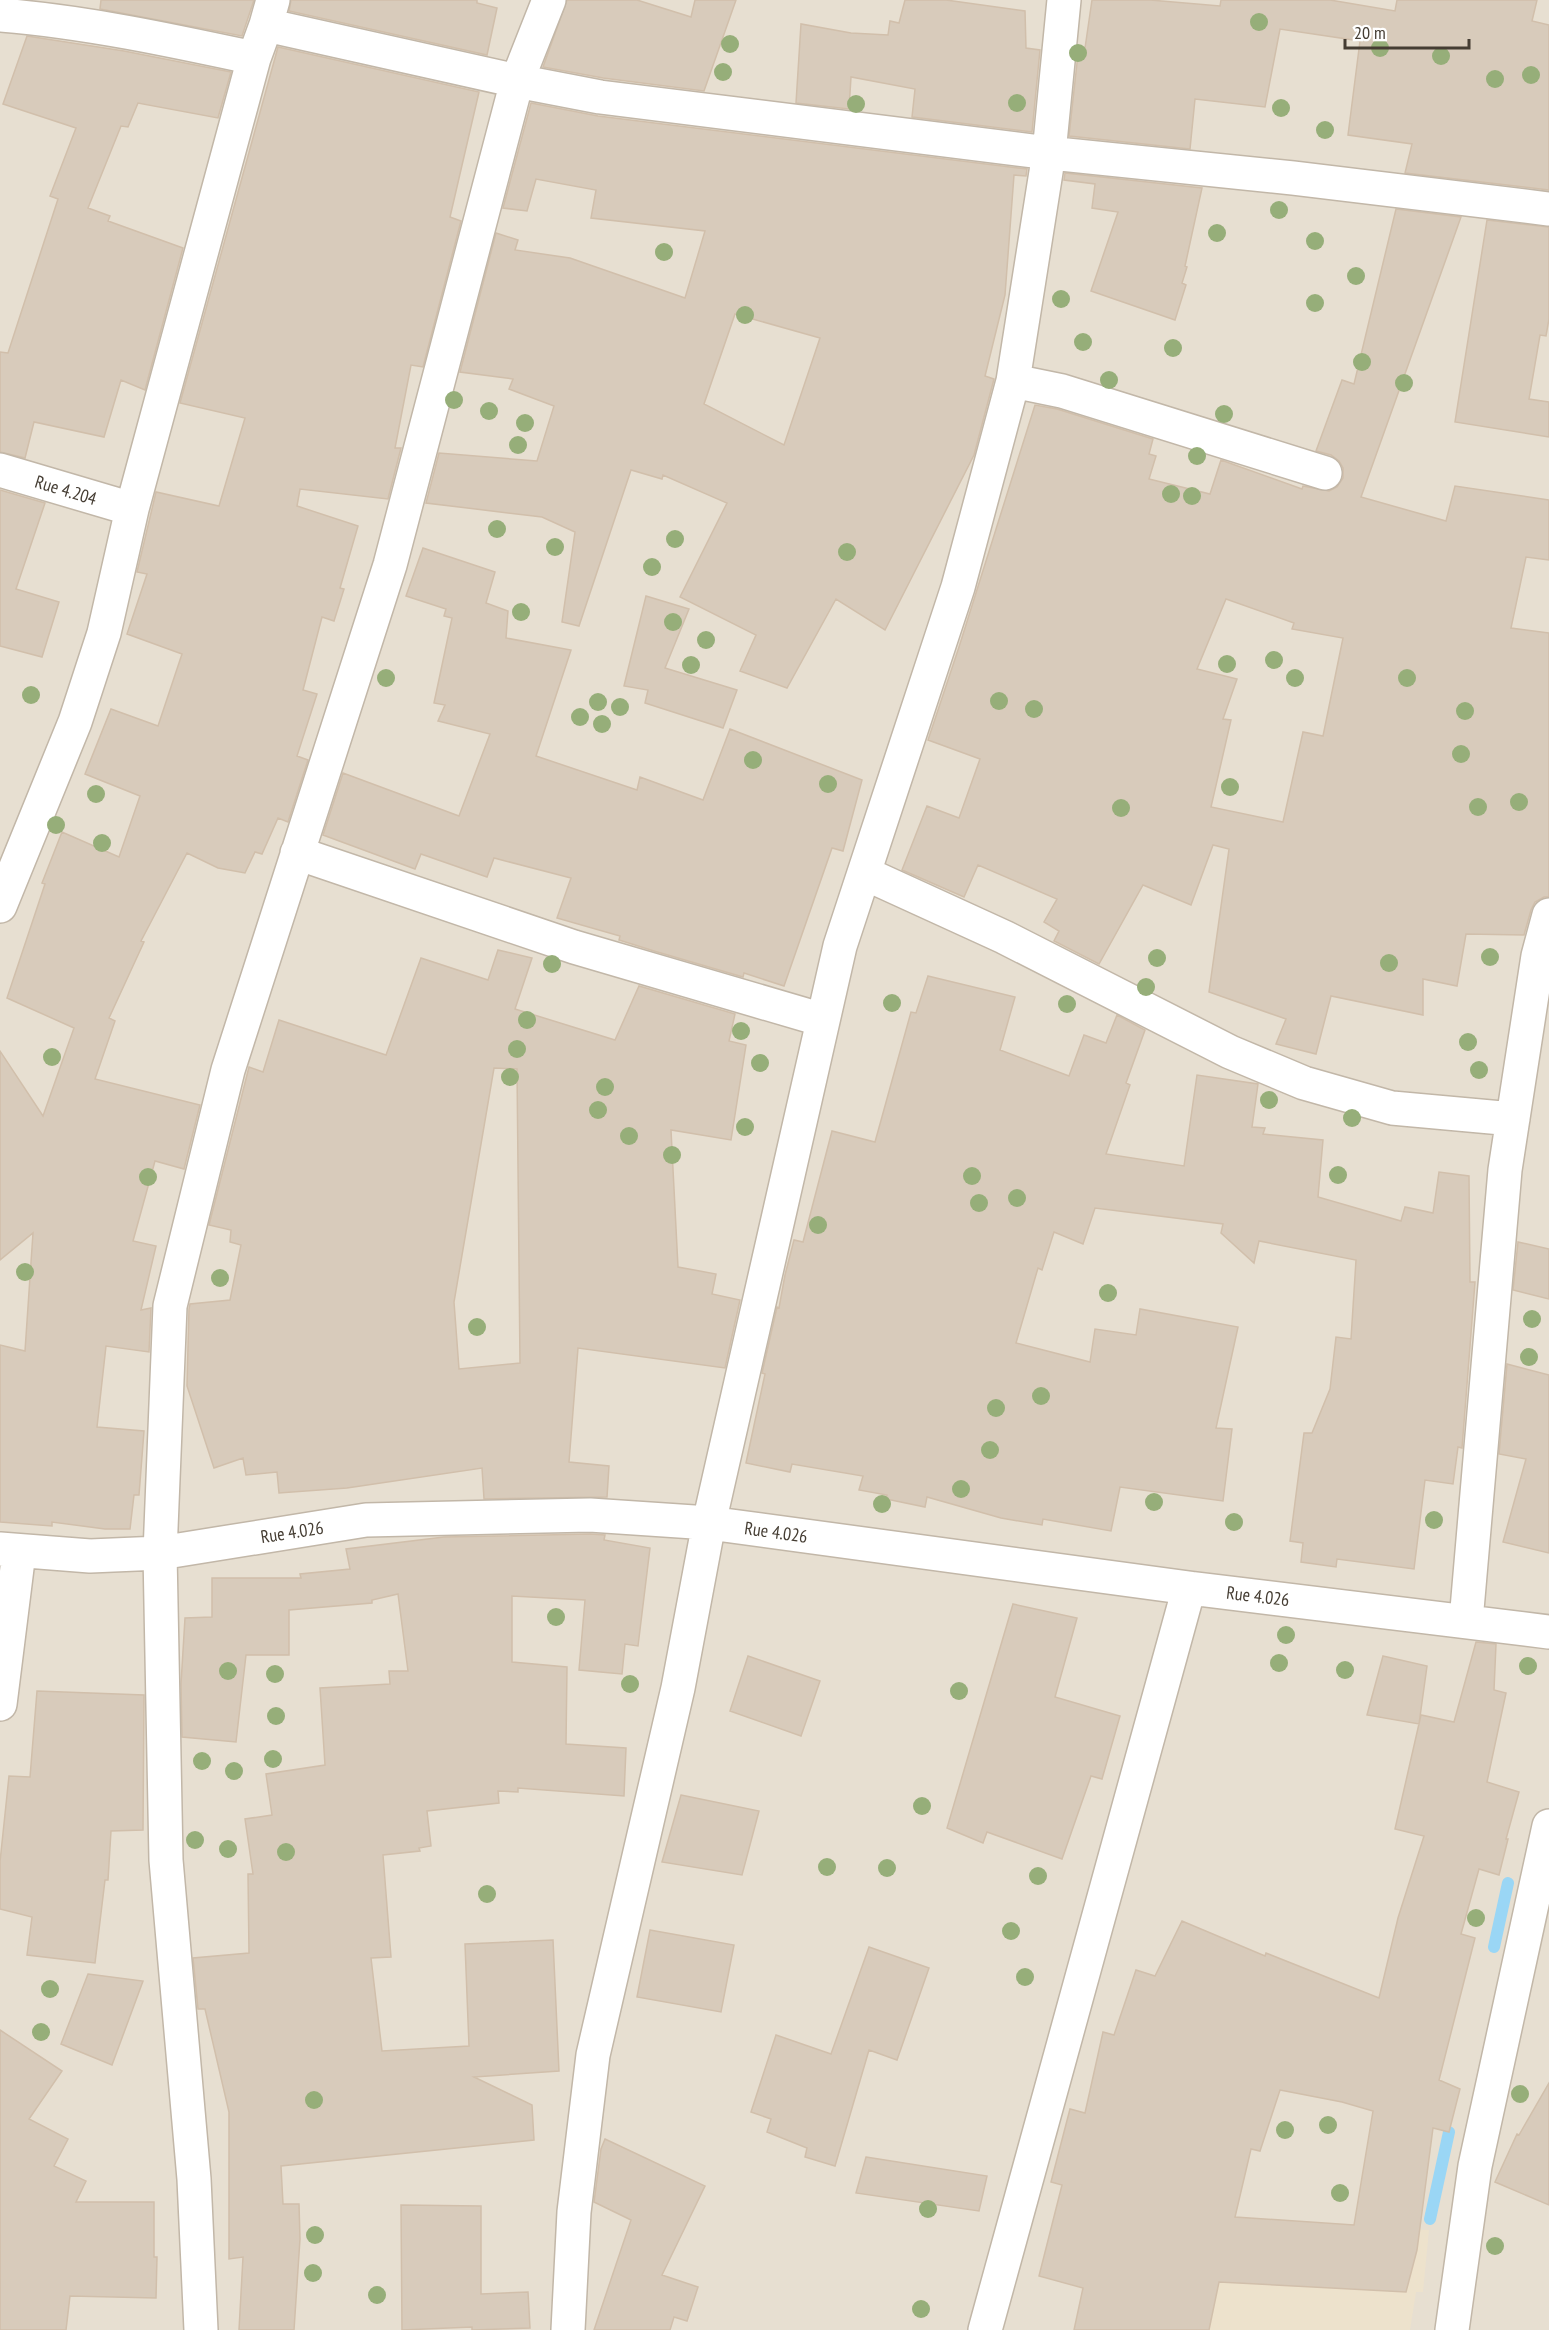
<svg xmlns="http://www.w3.org/2000/svg" width="1549" height="2330" viewBox="0 0 1549 2330" font-family="'PT Sans Narrow',sans-serif">
<style>
.residential{fill:#e7dfd1}
.education{fill:#ede2cc}
.lines{fill:none;stroke-linecap:round;stroke-linejoin:round}
.stream{stroke:#9ad6f5;stroke-width:12}
.building{fill:#d8cbbb;stroke:#d1bfab;stroke-width:1.5;fill-rule:evenodd}
.minor-casing{stroke:#c2b7a8;stroke-width:36}
.minor{stroke:#fff;stroke-width:33}
.tree{fill:#96ae79}
.labels{text-anchor:middle;dominant-baseline:central;stroke-width:4.5;stroke-linejoin:round;paint-order:stroke}
.street-label{font-size:18px;fill:#453d33;stroke:#fff}
</style>
<rect width="100%" height="100%" fill="#f3ede3"/>
<!-- residential -->
<path class="residential" d="M0,0H1549V2330H0Z"/>
<!-- education -->
<path class="education" d="M1146,2211L1429,2230L1423,2292H1416L1410,2330H1142Z"/>
<g class="lines">
<!-- stream -->
<path class="stream" d="M1494,1947L1508,1883
M1430,2219L1449,2132"/>
</g>
<!-- building -->
<path class="building" d="M101,0H254L242,36L100,9Z
M291,0H477V3L497,8L487,55L289,11Z
M567,0H637L691,17L695,0H736L704,91L603,78L543,67Z
M905,0H946L1025,11L1026,48L1040,50L1032,132L912,117L915,89L851,77L849,109L796,103L801,24L851,33L888,35L890,21L899,23Z
M1092,0H1150L1220,6L1221,0H1330L1395,11L1397,0H1537L1532,21L1549,25V190L1405,173L1412,144L1348,135L1360,41L1280,29L1265,107L1195,99L1190,149L1069,136L1078,54L1084,55Z
M27,36L124,51L231,72L218,118L138,103L128,127L121,126L88,208L110,216L108,221L183,248L145,390L121,380L104,437L34,422L25,458L0,452V352L8,353L58,199L50,196L76,128L3,104Z
M278,47L479,92L450,217L461,221L423,367L411,365L395,448H401L388,499L300,489L297,506L358,526L340,588L344,589L334,621L322,617L303,690L317,694L297,756L308,760L288,822L278,818L262,854L255,852L245,873L218,868L187,853L141,941L144,942L109,1018L115,1021L95,1079L200,1105L184,1169L155,1161L133,1241L156,1246L141,1310L151,1308L149,1352L106,1346L97,1427L144,1431L139,1495H134L130,1529H105L52,1522V1526L0,1522V1345L25,1351L33,1233L0,1260V1051L43,1116L74,1028L7,998L45,884L42,883L62,832L119,857L140,796L85,774L111,709L158,726L182,654L127,634L147,574L137,572L156,492L219,506L245,418L180,403Z
M531,103L598,116L1027,169L1026,176L1014,175L1005,295L985,376L994,379L974,455L885,630L836,599L787,688L740,671L756,635L680,597L727,503L663,475L662,479L631,470L579,626L562,622L575,532L542,517L426,503L439,453L537,461L554,406L509,389L513,379L460,372L496,233L518,240L515,250L570,258L685,298L705,231L591,218L596,190L536,179L527,211L503,208ZM735,314L820,338L784,445L704,404Z
M1065,173L1202,188L1185,266L1187,267L1182,283L1186,285L1175,320L1091,291L1118,212L1092,208L1095,184L1064,180Z
M1396,209L1461,217L1361,497L1446,521L1455,486L1549,500V560L1526,557L1511,628L1549,633V897H1544L1535,902L1531,910L1524,935L1466,934L1457,986L1423,979V1015L1331,996L1316,1054L1276,1044L1286,1019L1209,992L1229,849L1213,845L1191,905L1143,885L1099,964L1054,941L1059,931L1044,922L1057,899L978,865L964,897L902,870L927,806L959,818L980,759L928,740L959,647L1035,405L1057,409L1153,439L1149,454L1156,456L1149,479L1210,494L1221,460L1302,489L1303,486L1329,491L1337,487L1343,478V468L1339,461L1331,455L1316,451L1342,380L1354,384ZM1226,599L1294,623L1292,629L1343,638L1323,736L1303,732L1283,822L1211,807L1231,720L1223,719L1237,679L1197,669Z
M1487,220L1549,227V319L1546,336L1540,335L1529,399L1549,402V437L1455,422Z
M0,490L45,503L16,589L59,602L42,657L0,646Z
M423,548L495,572L486,603L508,611L506,638L571,650L536,756L637,790L640,777L703,800L730,729L862,780L843,851L832,848L784,986L744,973L743,977L654,951L619,940L620,936L557,918L571,878L494,858L487,877L421,854L415,869L323,835L343,773L459,816L490,734L438,721L445,705L434,703L452,618L444,616L446,609L406,596Z
M646,596L689,609L665,668L737,690L723,728L645,703L648,690L624,686Z
M498,950L532,958L515,1009L615,1040L639,986L735,1014L729,1041L746,1045L731,1140L671,1130L678,1267L716,1274L712,1294L740,1300L725,1368L578,1348L569,1462L609,1466L607,1497L484,1499L482,1468L347,1488L279,1493L277,1472L246,1475L243,1458L214,1468L187,1386L189,1309L190,1304L230,1300L241,1245L230,1242L231,1230L209,1225L249,1067L263,1072L279,1020L386,1055L421,958L488,980ZM494,1068L517,1069L520,1363L459,1369L454,1302Z
M928,976L1015,997L1000,1050L1069,1076L1084,1035L1106,1043L1117,1015L1145,1030L1126,1083L1130,1085L1106,1154L1184,1166L1197,1075L1258,1084L1252,1127L1265,1128L1263,1134L1323,1140L1318,1197L1401,1221L1405,1207L1433,1213L1439,1172L1469,1176L1470,1282H1475L1462,1448L1458,1447L1453,1484L1425,1480L1414,1569L1337,1559L1336,1567L1301,1562L1303,1543L1290,1541L1304,1433H1312L1330,1389L1336,1337L1351,1339L1356,1260L1259,1241L1254,1263L1221,1233L1223,1224L1095,1208L1083,1244L1054,1232L1042,1270L1038,1268L1016,1343L1090,1362L1095,1329L1136,1335L1140,1309L1238,1327L1216,1428L1232,1429L1223,1501L1120,1487L1111,1531L1043,1519L1042,1525L1001,1518L927,1497L925,1507L886,1499L887,1495L859,1490L863,1476L792,1464L790,1472L746,1463L765,1374L762,1373L777,1307L779,1308L785,1275L794,1240L803,1242L832,1131L875,1142L911,1012L916,1013Z
M1518,1242L1549,1249V1299L1513,1290Z
M1507,1364L1549,1375V1553L1503,1542L1526,1459L1499,1454Z
M590,1534L605,1535L604,1540L650,1548L638,1646L625,1644L622,1674L579,1670L585,1600L512,1596V1662L567,1667L566,1744L626,1748L624,1796L518,1788V1792L498,1791L499,1803L427,1811L431,1846L419,1848L420,1851L383,1855L391,1957L371,1958L382,2051L469,2046L465,1944L553,1940L559,2071L474,2077L532,2105L534,2140L281,2166L283,2204H299L300,2239L294,2330H239L243,2257L229,2259V2112L205,2009H198L193,1958L249,1953L248,1874H253L245,1819L272,1815L266,1774L325,1765L320,1688L390,1684L389,1671H408L398,1594L372,1600V1603L289,1610V1655H246L236,1742L182,1737L181,1684L185,1618L212,1617V1578H301L300,1574L350,1569L346,1549L444,1537Z
M1013,1604L1077,1618L1055,1697L1120,1716L1102,1779L1091,1776L1062,1859L987,1832L983,1843L947,1828Z
M1476,1642L1496,1644L1494,1690L1506,1693L1487,1782L1519,1792L1506,1839H1508L1499,1875L1479,1869L1461,1934L1475,1938L1439,2080L1460,2089L1449,2132L1433,2128L1417,2250L1406,2292L1219,2282L1209,2330H1074L1083,2288L1039,2276L1062,2185L1051,2182L1070,2109L1085,2113L1103,2032L1114,2035L1136,1970L1155,1976L1182,1921L1265,1956L1266,1953L1379,1998L1398,1918L1424,1836L1395,1829L1421,1715L1454,1722ZM1280,2090L1342,2102L1373,2111L1354,2225L1235,2217L1251,2149L1260,2151Z
M748,1656L820,1681L801,1736L730,1711Z
M1383,1656L1427,1666L1419,1724L1367,1715Z
M37,1691L144,1695L143,1830L111,1831L108,1880H105L95,1963L27,1955L32,1917L0,1909V1862L9,1776L30,1777Z
M681,1795L759,1811L742,1875L662,1862Z
M650,1930L734,1945L721,2012L637,1997Z
M869,1947L929,1968L897,2060L869,2050L835,2166L805,2157L807,2148L767,2132L771,2119L751,2112L776,2035L831,2054Z
M88,1974L143,1981L112,2065L61,2044Z
M0,2030L62,2071L29,2119L68,2139L54,2166L86,2181L76,2202H154V2257H157L156,2298L70,2296L66,2330H0Z
M1549,2083V2205L1495,2182L1517,2134L1519,2135Z
M605,2139L705,2186L662,2275L698,2287L687,2321L674,2317L670,2330H594L631,2220L594,2202L601,2149Z
M866,2157L987,2176L979,2211L856,2193Z
M401,2205L481,2206V2294L528,2292L530,2328L472,2330V2327L402,2330Z"/>
<g class="lines">
<!-- minor casing -->
<g class="minor-casing">
<path id="minor" d="M0,15C86,22 170,40 254,58
M266,25L517,81L600,97L1049,153L1293,178L1549,209
M1013,381L1062,391L1325,473
M0,470L132,509
M297,853L574,947L823,1020
M864,873L1004,937L1230,1052L1304,1083L1392,1108L1513,1119
M0,906L75,722L104,633L132,509L254,58L266,25L273,0
M0,1549L90,1556L160,1553L366,1520L590,1515L709,1523L1189,1588L1549,1632
M1466,1621L1505,1170L1538,956L1549,915
M0,1704L19,1552
M201,2330L194,2179L166,1860L160,1553L170,1306L228,1070L390,565L517,81L549,0
M568,2330L574,2212L593,2055L678,1688L709,1523L840,946L958,587L1013,381L1049,153L1064,0
M985,2330L1189,1588
M1452,2330L1475,2166L1549,1826"/>
</g>
<!-- minor -->
<use href="#minor" class="minor"/>
</g>
<!-- trees -->
<g class="tree">
<circle cx="1259" cy="22" r="9"/>
<circle cx="730" cy="44" r="9"/>
<circle cx="1380" cy="48" r="9"/>
<circle cx="1078" cy="53" r="9"/>
<circle cx="1441" cy="56" r="9"/>
<circle cx="723" cy="72" r="9"/>
<circle cx="1531" cy="75" r="9"/>
<circle cx="1495" cy="79" r="9"/>
<circle cx="1017" cy="103" r="9"/>
<circle cx="856" cy="104" r="9"/>
<circle cx="1281" cy="108" r="9"/>
<circle cx="1325" cy="130" r="9"/>
<circle cx="1279" cy="210" r="9"/>
<circle cx="1217" cy="233" r="9"/>
<circle cx="1315" cy="241" r="9"/>
<circle cx="664" cy="252" r="9"/>
<circle cx="1356" cy="276" r="9"/>
<circle cx="1061" cy="299" r="9"/>
<circle cx="1315" cy="303" r="9"/>
<circle cx="745" cy="315" r="9"/>
<circle cx="1083" cy="342" r="9"/>
<circle cx="1173" cy="348" r="9"/>
<circle cx="1362" cy="362" r="9"/>
<circle cx="1109" cy="380" r="9"/>
<circle cx="1404" cy="383" r="9"/>
<circle cx="454" cy="400" r="9"/>
<circle cx="489" cy="411" r="9"/>
<circle cx="1224" cy="414" r="9"/>
<circle cx="525" cy="423" r="9"/>
<circle cx="518" cy="445" r="9"/>
<circle cx="1197" cy="456" r="9"/>
<circle cx="1171" cy="494" r="9"/>
<circle cx="1192" cy="496" r="9"/>
<circle cx="497" cy="529" r="9"/>
<circle cx="675" cy="539" r="9"/>
<circle cx="555" cy="547" r="9"/>
<circle cx="847" cy="552" r="9"/>
<circle cx="652" cy="567" r="9"/>
<circle cx="521" cy="612" r="9"/>
<circle cx="673" cy="622" r="9"/>
<circle cx="706" cy="640" r="9"/>
<circle cx="1274" cy="660" r="9"/>
<circle cx="1227" cy="664" r="9"/>
<circle cx="691" cy="665" r="9"/>
<circle cx="386" cy="678" r="9"/>
<circle cx="1295" cy="678" r="9"/>
<circle cx="1407" cy="678" r="9"/>
<circle cx="31" cy="695" r="9"/>
<circle cx="999" cy="701" r="9"/>
<circle cx="598" cy="702" r="9"/>
<circle cx="620" cy="707" r="9"/>
<circle cx="1034" cy="709" r="9"/>
<circle cx="1465" cy="711" r="9"/>
<circle cx="580" cy="717" r="9"/>
<circle cx="602" cy="724" r="9"/>
<circle cx="1461" cy="754" r="9"/>
<circle cx="753" cy="760" r="9"/>
<circle cx="828" cy="784" r="9"/>
<circle cx="1230" cy="787" r="9"/>
<circle cx="96" cy="794" r="9"/>
<circle cx="1519" cy="802" r="9"/>
<circle cx="1478" cy="807" r="9"/>
<circle cx="1121" cy="808" r="9"/>
<circle cx="56" cy="825" r="9"/>
<circle cx="102" cy="843" r="9"/>
<circle cx="1490" cy="957" r="9"/>
<circle cx="1157" cy="958" r="9"/>
<circle cx="1389" cy="963" r="9"/>
<circle cx="552" cy="964" r="9"/>
<circle cx="1146" cy="987" r="9"/>
<circle cx="892" cy="1003" r="9"/>
<circle cx="1067" cy="1004" r="9"/>
<circle cx="527" cy="1020" r="9"/>
<circle cx="741" cy="1031" r="9"/>
<circle cx="1468" cy="1042" r="9"/>
<circle cx="517" cy="1049" r="9"/>
<circle cx="52" cy="1057" r="9"/>
<circle cx="760" cy="1063" r="9"/>
<circle cx="1479" cy="1070" r="9"/>
<circle cx="510" cy="1077" r="9"/>
<circle cx="605" cy="1087" r="9"/>
<circle cx="1269" cy="1100" r="9"/>
<circle cx="598" cy="1110" r="9"/>
<circle cx="1352" cy="1118" r="9"/>
<circle cx="745" cy="1127" r="9"/>
<circle cx="629" cy="1136" r="9"/>
<circle cx="672" cy="1155" r="9"/>
<circle cx="1338" cy="1175" r="9"/>
<circle cx="972" cy="1176" r="9"/>
<circle cx="148" cy="1177" r="9"/>
<circle cx="1017" cy="1198" r="9"/>
<circle cx="979" cy="1203" r="9"/>
<circle cx="818" cy="1225" r="9"/>
<circle cx="25" cy="1272" r="9"/>
<circle cx="220" cy="1278" r="9"/>
<circle cx="1108" cy="1293" r="9"/>
<circle cx="1532" cy="1319" r="9"/>
<circle cx="477" cy="1327" r="9"/>
<circle cx="1529" cy="1357" r="9"/>
<circle cx="1041" cy="1396" r="9"/>
<circle cx="996" cy="1408" r="9"/>
<circle cx="990" cy="1450" r="9"/>
<circle cx="961" cy="1489" r="9"/>
<circle cx="1154" cy="1502" r="9"/>
<circle cx="882" cy="1504" r="9"/>
<circle cx="1434" cy="1520" r="9"/>
<circle cx="1234" cy="1522" r="9"/>
<circle cx="556" cy="1617" r="9"/>
<circle cx="1286" cy="1635" r="9"/>
<circle cx="1279" cy="1663" r="9"/>
<circle cx="1528" cy="1666" r="9"/>
<circle cx="1345" cy="1670" r="9"/>
<circle cx="228" cy="1671" r="9"/>
<circle cx="275" cy="1674" r="9"/>
<circle cx="630" cy="1684" r="9"/>
<circle cx="959" cy="1691" r="9"/>
<circle cx="276" cy="1716" r="9"/>
<circle cx="273" cy="1759" r="9"/>
<circle cx="202" cy="1761" r="9"/>
<circle cx="234" cy="1771" r="9"/>
<circle cx="922" cy="1806" r="9"/>
<circle cx="195" cy="1840" r="9"/>
<circle cx="228" cy="1849" r="9"/>
<circle cx="286" cy="1852" r="9"/>
<circle cx="827" cy="1867" r="9"/>
<circle cx="887" cy="1868" r="9"/>
<circle cx="1038" cy="1876" r="9"/>
<circle cx="487" cy="1894" r="9"/>
<circle cx="1476" cy="1918" r="9"/>
<circle cx="1011" cy="1931" r="9"/>
<circle cx="1025" cy="1977" r="9"/>
<circle cx="50" cy="1989" r="9"/>
<circle cx="41" cy="2032" r="9"/>
<circle cx="1520" cy="2094" r="9"/>
<circle cx="314" cy="2100" r="9"/>
<circle cx="1328" cy="2125" r="9"/>
<circle cx="1285" cy="2130" r="9"/>
<circle cx="1340" cy="2193" r="9"/>
<circle cx="928" cy="2209" r="9"/>
<circle cx="315" cy="2235" r="9"/>
<circle cx="1495" cy="2246" r="9"/>
<circle cx="313" cy="2273" r="9"/>
<circle cx="377" cy="2295" r="9"/>
<circle cx="921" cy="2309" r="9"/>
</g>
<g class="labels">
<!-- street labels -->
<g class="street-label">
<text transform="translate(66 490) rotate(17)">Rue 4.204</text>
<text transform="translate(292 1532) rotate(-9)">Rue 4.026</text>
<text transform="translate(776 1532) rotate(8)">Rue 4.026</text>
<text transform="translate(1258 1596) rotate(7)">Rue 4.026</text>
</g>
</g>
<!-- scale -->
<path d="M1345 39v9h124v-9" fill="none" stroke="#453d33" stroke-width="3"/>
<text x="1354" y="39" font-size="18" fill="#453d33" stroke="#ffffff" stroke-width="4.5" paint-order="stroke">20 m</text>
</svg>
